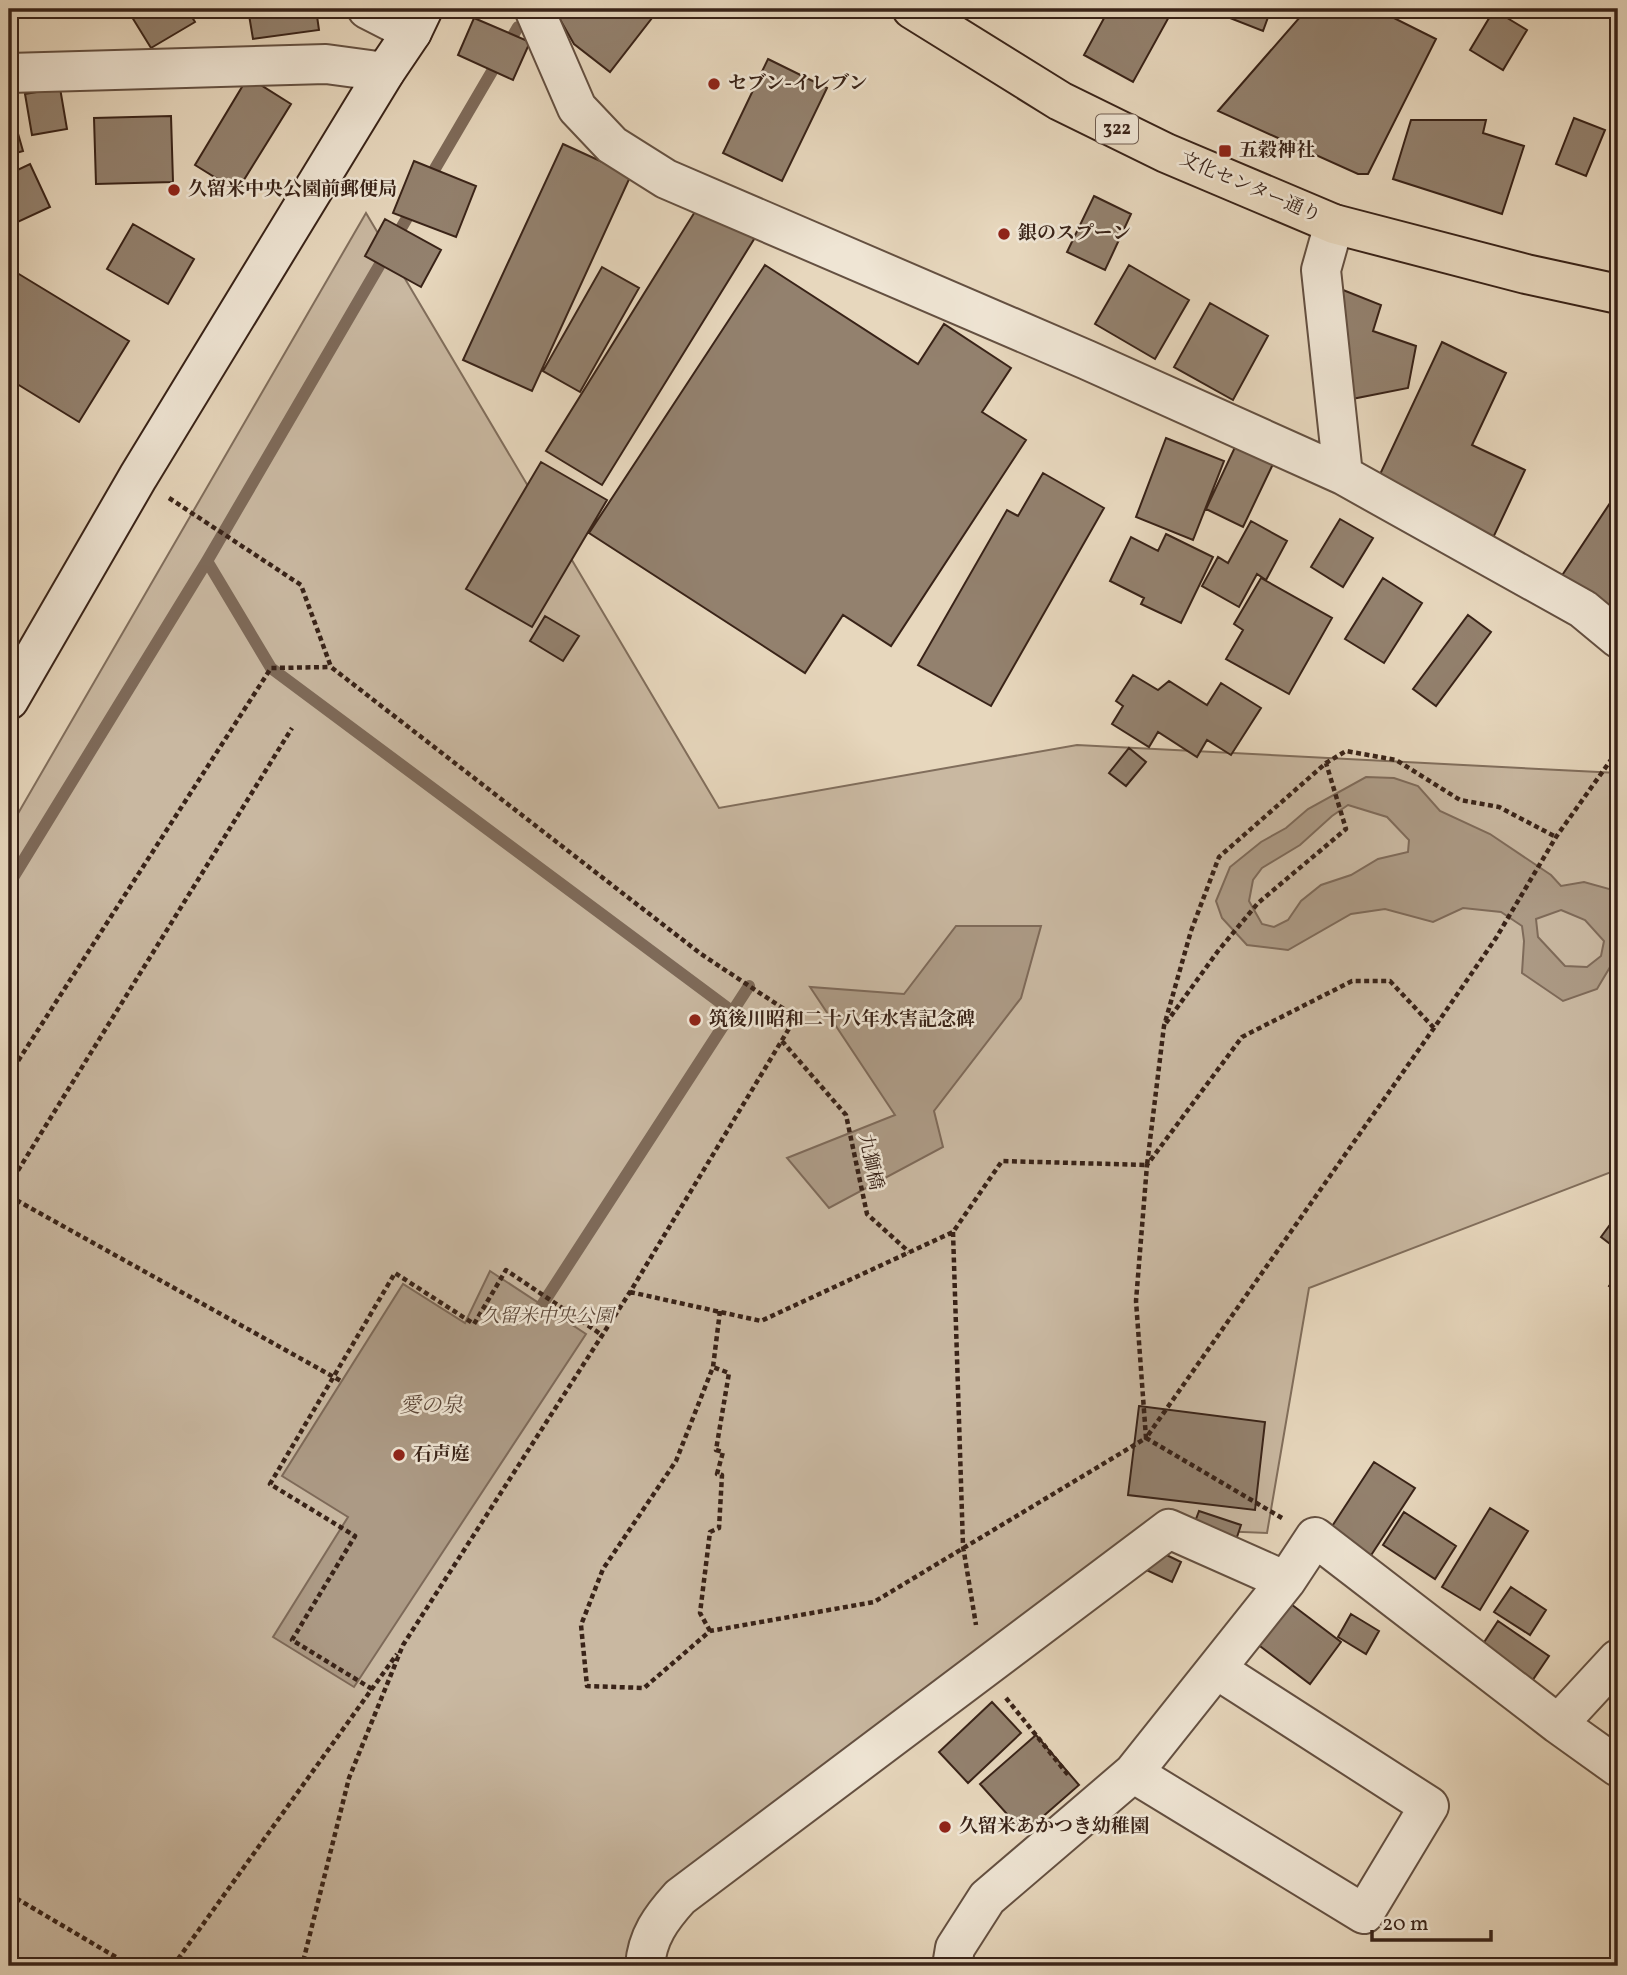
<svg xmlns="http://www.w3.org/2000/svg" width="1627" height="1975" viewBox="0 0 1627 1975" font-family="Vollkorn,'Noto Serif JP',serif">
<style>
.green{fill:#c9b8a1;stroke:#816e5c;stroke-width:2}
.water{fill:#ac9a85;stroke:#7e6a59;stroke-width:2;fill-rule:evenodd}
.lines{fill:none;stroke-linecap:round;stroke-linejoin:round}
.stream{stroke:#7e6a59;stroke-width:12}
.building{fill:#93816e;stroke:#392318;stroke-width:2}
.street-casing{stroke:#645041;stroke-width:42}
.secondary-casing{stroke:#392318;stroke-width:42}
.highway-casing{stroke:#392318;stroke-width:42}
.path{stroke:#392318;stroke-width:4.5;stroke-dasharray:5 3.5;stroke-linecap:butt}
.street{stroke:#efe5d4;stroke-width:38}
.secondary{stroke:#efe5d4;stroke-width:38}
.highway{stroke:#e7d7bd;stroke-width:38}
.poi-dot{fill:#8f2418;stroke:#efe5d4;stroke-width:2.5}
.labels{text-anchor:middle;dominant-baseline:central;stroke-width:5;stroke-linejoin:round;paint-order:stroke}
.shield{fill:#efe5d4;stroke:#705d50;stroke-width:2}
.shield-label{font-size:18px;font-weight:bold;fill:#392318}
.poi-label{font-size:19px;font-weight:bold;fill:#392318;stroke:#efe5d4;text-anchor:start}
.street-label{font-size:19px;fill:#392318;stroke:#efe5d4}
.park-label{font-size:19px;font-style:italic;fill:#5d483a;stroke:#efe5d4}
.water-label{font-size:21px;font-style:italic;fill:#5c4739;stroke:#efe5d4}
</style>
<rect width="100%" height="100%" fill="#e7d7bd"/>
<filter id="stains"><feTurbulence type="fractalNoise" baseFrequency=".00286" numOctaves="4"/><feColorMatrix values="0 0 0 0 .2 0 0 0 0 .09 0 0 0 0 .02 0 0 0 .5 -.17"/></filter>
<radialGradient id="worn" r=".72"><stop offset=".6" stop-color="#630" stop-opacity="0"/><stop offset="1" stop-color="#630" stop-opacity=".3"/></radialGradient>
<!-- green -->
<path class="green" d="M366,213L719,808L1077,745L1618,773V1166L1614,1171L1309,1288L1267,1533L1169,1529L681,1884L631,1966H9V829Z"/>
<!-- water -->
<path class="water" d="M1366,777L1394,778L1418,786L1440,811L1490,834L1551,875L1561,886L1584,882L1613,890L1618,897V950L1616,957L1597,989L1563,1001L1522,973L1524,941L1522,926L1501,912L1463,908L1433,922L1385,909L1351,914L1288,950L1247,945L1222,918L1216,901L1230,867L1261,842L1286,828L1308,809ZM1348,805L1387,817L1409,840L1408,852L1378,859L1351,875L1321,885L1301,901L1288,920L1274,927L1262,924L1249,901L1253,880L1262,868L1300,845L1332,816ZM1561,910L1585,920L1604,941L1601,956L1587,967L1565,966L1538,937L1536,919Z
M956,926H1041L1021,998L934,1111L943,1147L829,1208L787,1158L895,1115L810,987L904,994Z
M490,1271L586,1334L354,1687L273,1637L348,1517L282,1476L403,1284L465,1323Z"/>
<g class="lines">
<!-- stream -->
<path class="stream" d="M426,184L518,27
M207,561L271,668L733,1012
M9,884L207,561L414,206
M542,1305L749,986"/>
</g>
<!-- building -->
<path class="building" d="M127,9H187L195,22L151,48Z
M248,9H316L319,30L253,39Z
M554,9H659L610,72L574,44Z
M1109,9H1158L1170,15L1133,82L1084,55Z
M1207,9H1271L1263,31Z
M1307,9H1376L1436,39L1368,174H1358L1218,111Z
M1494,10L1527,30L1503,70L1470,50Z
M474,18L530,42L513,80L458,55Z
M768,59L827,88L782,181L723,153Z
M248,77L291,104L237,191L195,165Z
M60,88L67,129L32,135L25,94Z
M9,102L23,151L9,155Z
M171,116L173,182L96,184L94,118Z
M1574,118L1605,130L1586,176L1556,164Z
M1411,120H1486L1483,133L1524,146L1502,214L1393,179Z
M563,144L631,175L532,391L463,360Z
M414,161L476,186L456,237L393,213Z
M30,164L50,207L9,226V174Z
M1094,196L1131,214L1105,270L1067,252Z
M701,202L756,236L602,485L546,451Z
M385,219L441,250L421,287L365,256Z
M133,224L194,259L168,304L107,269Z
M765,265L918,364L944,324L1011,368L982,412L1026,440L891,646L843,615L805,673L589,533Z
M1129,265L1189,300L1155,359L1095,324Z
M602,267L639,288L580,392L543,371Z
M9,268L129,341L79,422L9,379Z
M1338,288L1381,305L1373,331L1416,346L1408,388L1352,399Z
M1210,303L1268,336L1233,400L1174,367Z
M1442,342L1506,373L1472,445L1525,470L1492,540L1375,485Z
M1166,438L1224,461L1193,540L1136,517Z
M1236,445L1274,462L1243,527L1206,509Z
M541,462L607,500L532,627L466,589Z
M1043,473L1104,508L991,706L918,665L1007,510L1018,516Z
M1618,491V615L1561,577Z
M1340,519L1373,538L1343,587L1311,567Z
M1251,521L1287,541L1266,580L1257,574L1239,607L1202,586L1218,557L1228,563Z
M1166,534L1213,557L1181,623L1141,604L1144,598L1110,581L1131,537L1158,551Z
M1261,578L1332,618L1289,694L1226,659L1243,630L1234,624Z
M1383,578L1422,603L1384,663L1345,639Z
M1468,615L1491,632L1436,706L1413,689Z
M545,616L579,636L563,661L530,641Z
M1133,675L1158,690L1169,681L1207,705L1221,683L1261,708L1231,755L1207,740L1197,757L1158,732L1149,747L1112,724L1123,706L1116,701Z
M1129,748L1146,762L1126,786L1109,773Z
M1612,1222L1618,1227V1250L1601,1237Z
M1618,1274V1293L1609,1286Z
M1139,1406L1265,1422L1255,1510L1128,1495Z
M1374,1462L1415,1488L1368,1560L1327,1534Z
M1490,1508L1528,1531L1480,1610L1442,1587Z
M1199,1511L1241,1525L1232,1552L1189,1538Z
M1404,1512L1456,1546L1435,1579L1383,1545Z
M1152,1548L1181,1562L1172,1582L1142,1568Z
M1511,1587L1546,1610L1530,1635L1494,1612Z
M1283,1598L1341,1642L1310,1684L1252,1640Z
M1351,1614L1379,1631L1366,1654L1338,1637Z
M1498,1621L1549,1656L1532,1681L1481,1647Z
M992,1702L1021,1733L968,1783L939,1752Z
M1036,1735L1079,1785L1024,1833L980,1784Z"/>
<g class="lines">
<!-- street casing -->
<g class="street-casing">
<path id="street" d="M367,9L412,32
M534,9L577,108L612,145L666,179L1087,360L1343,475L1583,609L1618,638
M9,73L326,64L385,72
M1334,224L1321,270L1343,475
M1558,1724L1618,1659
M1133,1773L1364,1914L1429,1806L1216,1669
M645,1966C647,1937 661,1918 680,1897L1169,1529L1286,1581
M952,1966L955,1948L987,1898L1133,1773L1286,1581L1315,1537L1558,1724L1618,1767"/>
</g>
<!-- secondary casing -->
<g class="secondary-casing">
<path id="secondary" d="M9,700L138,477L385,72L412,32L423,9"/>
</g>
<!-- highway casing -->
<g class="highway-casing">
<path id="highway" d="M912,9L1060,101L1166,153L1334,224L1526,274L1618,294"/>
</g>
<!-- path -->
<path class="path" d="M169,498L301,585L331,667L701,954L796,1017L630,1292L403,1645L349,1778L302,1966
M1166,1023L1218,951L1258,903L1346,829L1326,763
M782,1041L846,1115L867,1214L909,1252
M9,1075L271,668L331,667
M9,1185L292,728
M9,1196L341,1381
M953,1232L963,1546L976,1625
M630,1292L761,1321L953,1232L1002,1161L1147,1165L1164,1026L1191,931L1219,857L1326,763L1346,751L1396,760L1460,800L1499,807L1556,837
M720,1311L713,1367L676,1461L603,1569L581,1625L587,1686L644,1688L710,1631L874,1602L1146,1438L1136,1301L1147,1165L1242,1037L1352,981H1390L1434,1028
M1282,1518L1146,1438L1434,1028L1496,938L1556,837L1618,750
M710,1631L700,1613L710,1532L719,1528L722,1475L717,1474L723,1452L716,1450L729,1373L713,1367
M372,1689L292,1640L355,1536L270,1484L395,1273L474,1324L506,1270L602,1335
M1006,1698L1069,1776
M9,1894L131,1966
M173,1966L397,1654"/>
<!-- street -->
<use href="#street" class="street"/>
<!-- secondary -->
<use href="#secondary" class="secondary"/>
<!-- highway -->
<use href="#highway" class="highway"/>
</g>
<!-- markers -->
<g class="poi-dot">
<circle cx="714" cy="84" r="7"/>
<rect x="1218" y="144" width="14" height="14" rx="3.5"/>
<circle cx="174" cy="190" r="7"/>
<circle cx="1004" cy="234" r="7"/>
<circle cx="695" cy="1020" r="7"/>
<circle cx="399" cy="1455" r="7"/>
<circle cx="945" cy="1827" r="7"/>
</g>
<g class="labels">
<!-- shield labels -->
<rect class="shield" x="1096" y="114.5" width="42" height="29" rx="5"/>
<g class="shield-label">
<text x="1117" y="129">322</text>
</g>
<!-- poi labels -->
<g class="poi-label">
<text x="728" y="84">セブン-イレブン</text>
<text x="1239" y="151">五穀神社</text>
<text x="188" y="190">久留米中央公園前郵便局</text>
<text x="1018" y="234">銀のスプーン</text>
<text x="709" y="1020">筑後川昭和二十八年水害記念碑</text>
<text x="413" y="1455">石声庭</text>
<text x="959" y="1827">久留米あかつき幼稚園</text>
</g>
<!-- street labels -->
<g class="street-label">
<text transform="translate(1250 188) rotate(23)">文化センター通り</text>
<text transform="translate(870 1162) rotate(78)">九獅橋</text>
</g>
<!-- park labels -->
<g class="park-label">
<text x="547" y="1317">久留米中央公園</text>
</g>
<!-- water labels -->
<g class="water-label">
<text x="431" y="1406">愛の泉</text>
</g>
</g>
<!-- margin -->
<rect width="1627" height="1975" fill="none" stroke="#e7d7bd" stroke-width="35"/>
<rect x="10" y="10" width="1606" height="1954" fill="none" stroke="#392318" stroke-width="3.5"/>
<rect x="18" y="18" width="1592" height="1940" fill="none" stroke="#392318" stroke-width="2"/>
<!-- scale -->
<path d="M1372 1930v10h119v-10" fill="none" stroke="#392318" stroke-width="3.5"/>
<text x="1382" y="1930" font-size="21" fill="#392318" stroke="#efe5d4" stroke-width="5" paint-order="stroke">20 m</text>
<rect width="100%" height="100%" filter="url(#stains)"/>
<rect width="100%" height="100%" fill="url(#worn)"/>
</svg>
